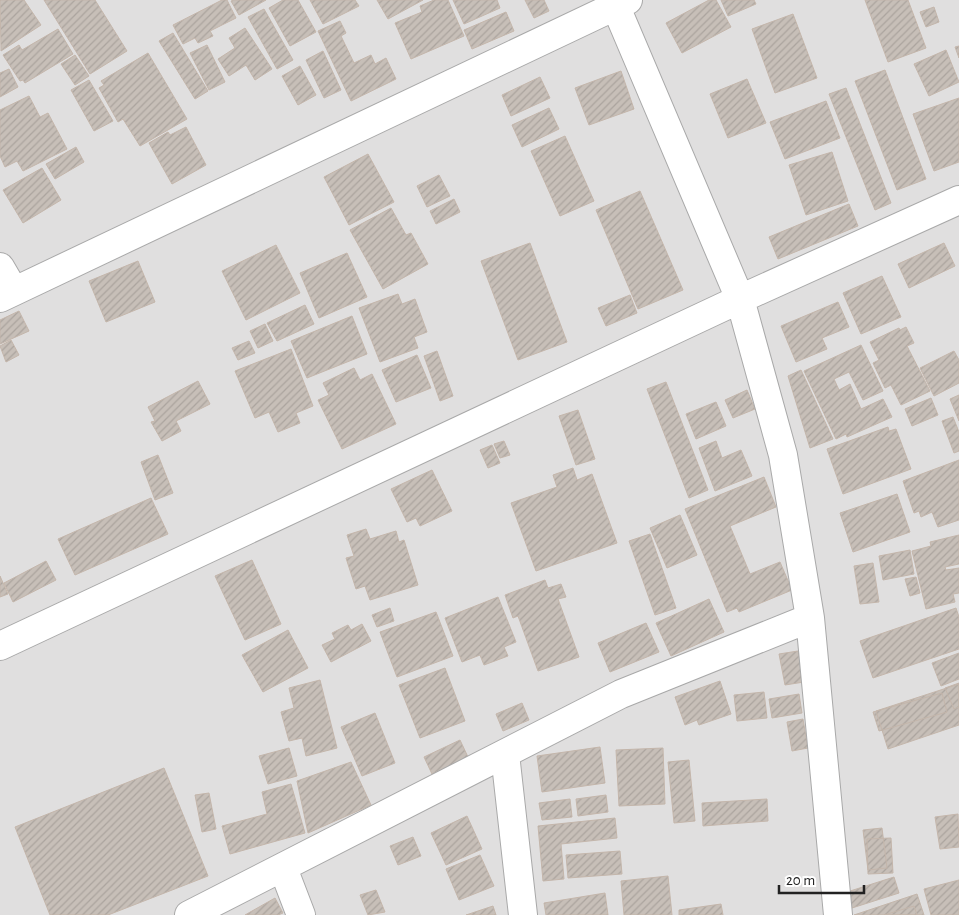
<svg xmlns="http://www.w3.org/2000/svg" width="959" height="915" viewBox="0 0 959 915" font-family="'Alegreya Sans',sans-serif">
<style>
.residential{fill:#e0dfdf}
.building{fill:url(#building-hatch);stroke:#c4b6ab}
.lines{fill:none;stroke-linecap:round;stroke-linejoin:round}
.street-casing{stroke:#a9a9a9;stroke-width:30}
.street{stroke:#fff;stroke-width:28}
</style>
<defs>
<pattern id="building-hatch" width="6" height="6" patternUnits="userSpaceOnUse" patternTransform="scale(1.25)"><rect width="6" height="6" fill="#c7bfb8"/><path d="M-1 1l2-2M0 6l6-6M5 7l2-2" fill="none" stroke="#aba49e"/></pattern>
</defs>
<rect width="100%" height="100%" fill="#f2efe9"/>
<!-- residential -->
<path class="residential" d="M0,0H959V915H0Z"/>
<!-- building -->
<path class="building" d="M0,0H24L41,25L1,51Z
M44,0H95L127,51L90,74Z
M222,0H227L236,18L210,31L213,36L198,43L195,38L183,44L173,25Z
M234,0H266L239,15L231,1Z
M283,0H298L316,32L290,46L269,8Z
M310,0H355L359,6L323,24Z
M377,0H423L388,19Z
M434,0H448L464,36L411,59L395,23L422,12L420,6Z
M453,0H497L500,8L464,24Z
M525,0H544L549,11L534,18Z
M709,0H716L731,27L682,53L666,23Z
M721,0H754L756,4L728,16Z
M865,0H908L926,48L888,62Z
M934,7L939,22L926,27L920,12Z
M264,9L293,60L277,69L248,17Z
M506,12L514,31L472,49L464,30Z
M793,14L817,78L775,93L752,29Z
M340,21L346,33L341,36L354,63L371,55L375,64L386,58L396,79L351,101L318,31Z
M245,28L272,69L255,80L246,65L229,76L218,59L235,48L229,38Z
M58,29L73,54L25,83L23,80L20,81L3,55L19,45L22,50Z
M173,33L208,91L195,99L159,41Z
M207,45L225,82L209,90L190,53Z
M959,46V58L955,47Z
M946,50L959,82L929,96L914,64Z
M323,51L341,90L324,98L306,60Z
M148,53L187,119L140,146L123,119L118,122L99,88L104,85L101,81Z
M75,55L89,76L75,85L61,64Z
M300,66L316,95L298,105L282,76Z
M9,69L18,87L0,97V73Z
M885,70L926,179L897,190L855,81Z
M621,71L634,109L589,125L575,88Z
M540,77L550,98L511,116L502,95Z
M747,79L766,123L728,138L710,94Z
M89,80L113,121L94,131L71,90Z
M846,88L891,203L875,210L829,94Z
M29,96L40,117L48,113L67,149L23,171L17,161L5,167L0,156V110Z
M959,98V162L934,171L913,114Z
M826,101L840,138L785,159L770,122Z
M549,108L559,129L522,147L512,125Z
M186,127L206,165L172,184L149,143L168,132L170,135Z
M565,136L594,201L560,216L531,151Z
M76,147L84,162L55,179L46,164Z
M832,152L848,201L806,215L789,165Z
M368,154L394,202L349,225L324,177Z
M42,168L61,200L23,223L3,190Z
M439,175L450,196L427,207L417,186Z
M640,191L683,290L638,309L596,210Z
M454,199L460,212L436,224L430,211Z
M849,204L858,226L778,259L769,237Z
M391,208L406,235L411,233L428,264L383,289L350,230Z
M530,243L567,342L518,360L481,261Z
M944,243L955,266L909,288L898,264Z
M276,245L300,293L246,320L222,271Z
M347,253L367,297L319,318L300,273Z
M138,261L155,302L106,322L89,281Z
M882,276L901,317L861,334L843,293Z
M398,294L402,304L415,299L427,332L414,337L418,348L380,362L359,308Z
M630,295L637,313L606,326L598,308Z
M838,302L849,327L822,338L827,349L796,362L781,326Z
M305,305L314,324L277,341L267,323Z
M19,311L29,331L0,344V320Z
M352,316L367,354L307,378L291,341Z
M265,324L273,341L258,348L250,331Z
M906,327L914,343L907,346L930,391L901,405L891,385L885,388L873,363L879,360L870,342L899,328L900,330Z
M11,340L19,355L6,362L0,346Z
M249,341L255,353L238,360L232,348Z
M861,345L883,391L863,400L849,372L834,379L839,390L850,384L861,409L883,399L892,417L847,437L846,434L836,439L804,371Z
M291,349L313,406L296,413L300,423L278,432L269,412L255,418L235,371Z
M437,351L453,396L440,401L424,356Z
M954,351L959,360V383L934,396L920,368Z
M417,355L431,388L396,402L382,370Z
M354,368L360,380L372,374L396,424L342,449L318,400L329,395L323,383Z
M801,370L833,439L810,448L788,376Z
M198,381L210,404L176,421L181,431L162,441L151,422L155,421L148,407Z
M666,382L708,490L689,498L647,389Z
M747,390L755,409L733,418L725,400Z
M959,395V421L950,399Z
M931,398L938,415L912,426L905,409Z
M716,402L726,426L696,439L686,414Z
M578,410L595,459L576,465L559,416Z
M953,417L959,432V451L954,453L942,421Z
M888,427L889,431L896,429L911,469L843,494L827,449Z
M504,441L510,455L500,458L494,444Z
M716,441L722,458L741,450L752,476L715,491L699,448Z
M492,445L500,463L488,468L480,450Z
M158,455L173,493L155,500L141,462Z
M959,460V520L938,527L932,512L921,517L919,511L914,513L903,481Z
M573,468L577,480L592,474L617,543L536,571L511,503L557,487L553,475Z
M432,470L452,511L420,526L416,518L407,522L391,489Z
M764,477L776,507L730,526L750,574L780,562L792,590L739,612L737,608L727,612L685,509Z
M897,494L910,532L853,552L840,513Z
M151,498L168,534L75,575L58,539Z
M680,515L697,555L667,568L650,528Z
M366,529L370,539L396,531L399,542L404,540L418,585L370,600L365,586L356,589L346,558L354,556L347,535Z
M650,534L676,608L655,615L629,541Z
M959,535V564L945,567L946,570L959,568V593L953,594L955,602L926,609L912,551L931,546L930,542Z
M910,550L914,574L883,580L879,556Z
M252,560L281,624L245,640L215,576Z
M46,561L56,580L13,602L4,583Z
M873,563L879,602L860,604L854,566Z
M0,576L8,594L0,597Z
M916,577L920,593L910,596L905,579Z
M545,580L548,588L561,584L566,597L558,599L579,657L538,671L518,616L513,618L505,595Z
M498,597L516,642L504,647L508,656L484,665L480,655L462,662L445,618Z
M709,599L724,632L671,656L656,623Z
M390,608L394,621L377,627L372,615Z
M956,608L959,617V649L873,678L860,641Z
M436,612L453,656L397,677L380,632Z
M646,623L659,652L610,672L598,643Z
M362,624L371,641L331,662L322,645L335,639L332,633L348,625L351,630Z
M288,630L308,668L263,692L242,655Z
M798,651L804,682L785,685L779,654Z
M959,653V679L941,686L932,663Z
M445,668L465,721L420,738L399,685Z
M320,680L337,748L306,756L302,738L289,741L281,712L294,708L289,688Z
M720,681L731,714L699,725L697,720L685,725L675,697Z
M959,683V707L954,709L945,688Z
M959,684V725L888,749L876,711Z
M764,692L767,718L737,721L734,695Z
M942,693L947,712L879,731L873,712Z
M799,694L802,713L772,718L769,699Z
M522,703L529,720L503,731L496,714Z
M375,713L395,763L362,776L341,727Z
M803,719L808,748L792,751L787,722Z
M460,740L468,757L432,774L424,757Z
M600,747L605,783L542,792L537,756Z
M289,748L297,776L268,784L259,756Z
M663,748L665,804L619,806L616,750Z
M689,760L695,821L674,823L668,762Z
M351,762L371,805L308,833L297,781Z
M164,768L208,876L108,915H50L15,827Z
M291,784L305,833L230,854L222,826L267,814L262,792Z
M209,793L216,829L202,832L195,795Z
M606,795L608,812L578,816L576,799Z
M570,799L572,817L542,820L539,803Z
M767,799L768,821L703,826L702,803Z
M958,814L959,847L940,849L935,817Z
M467,816L482,849L446,865L431,833Z
M615,818L617,838L561,844L564,879L543,881L538,826Z
M882,828L887,868L868,870L863,830Z
M413,837L421,856L398,865L390,846Z
M891,838L893,873L868,874L867,839Z
M620,851L622,874L568,878L566,855Z
M480,855L494,886L459,900L446,869Z
M668,876L672,915H624L621,881Z
M894,877L899,893L852,908L847,892Z
M959,880V915H931L924,889Z
M376,890L385,912L368,915L360,895Z
M605,893L608,915H546L544,903Z
M917,894L924,915H854Z
M275,898L283,913L278,915H245Z
M721,904L723,915H679V910Z
M493,906L496,915H466Z
M914,906L917,915H884Z"/>
<g class="lines">
<!-- street casing -->
<g class="street-casing">
<path id="street" d="M613,0L740,299L783,455L810,618L838,915
M0,267L14,291
M0,298L628,0
M0,646L740,299L959,200
M505,754L523,915
M283,868L301,915
M189,915L621,694L810,618"/>
</g>
<!-- street -->
<use href="#street" class="street"/>
</g>
<!-- scale -->
<path d="M779 885v8h85v-8" fill="none" stroke="#222222" stroke-width="2.5"/>
<text x="786" y="885" font-size="15" fill="#222222" stroke="#ffffff" stroke-width="4" paint-order="stroke">20 m</text>
</svg>
